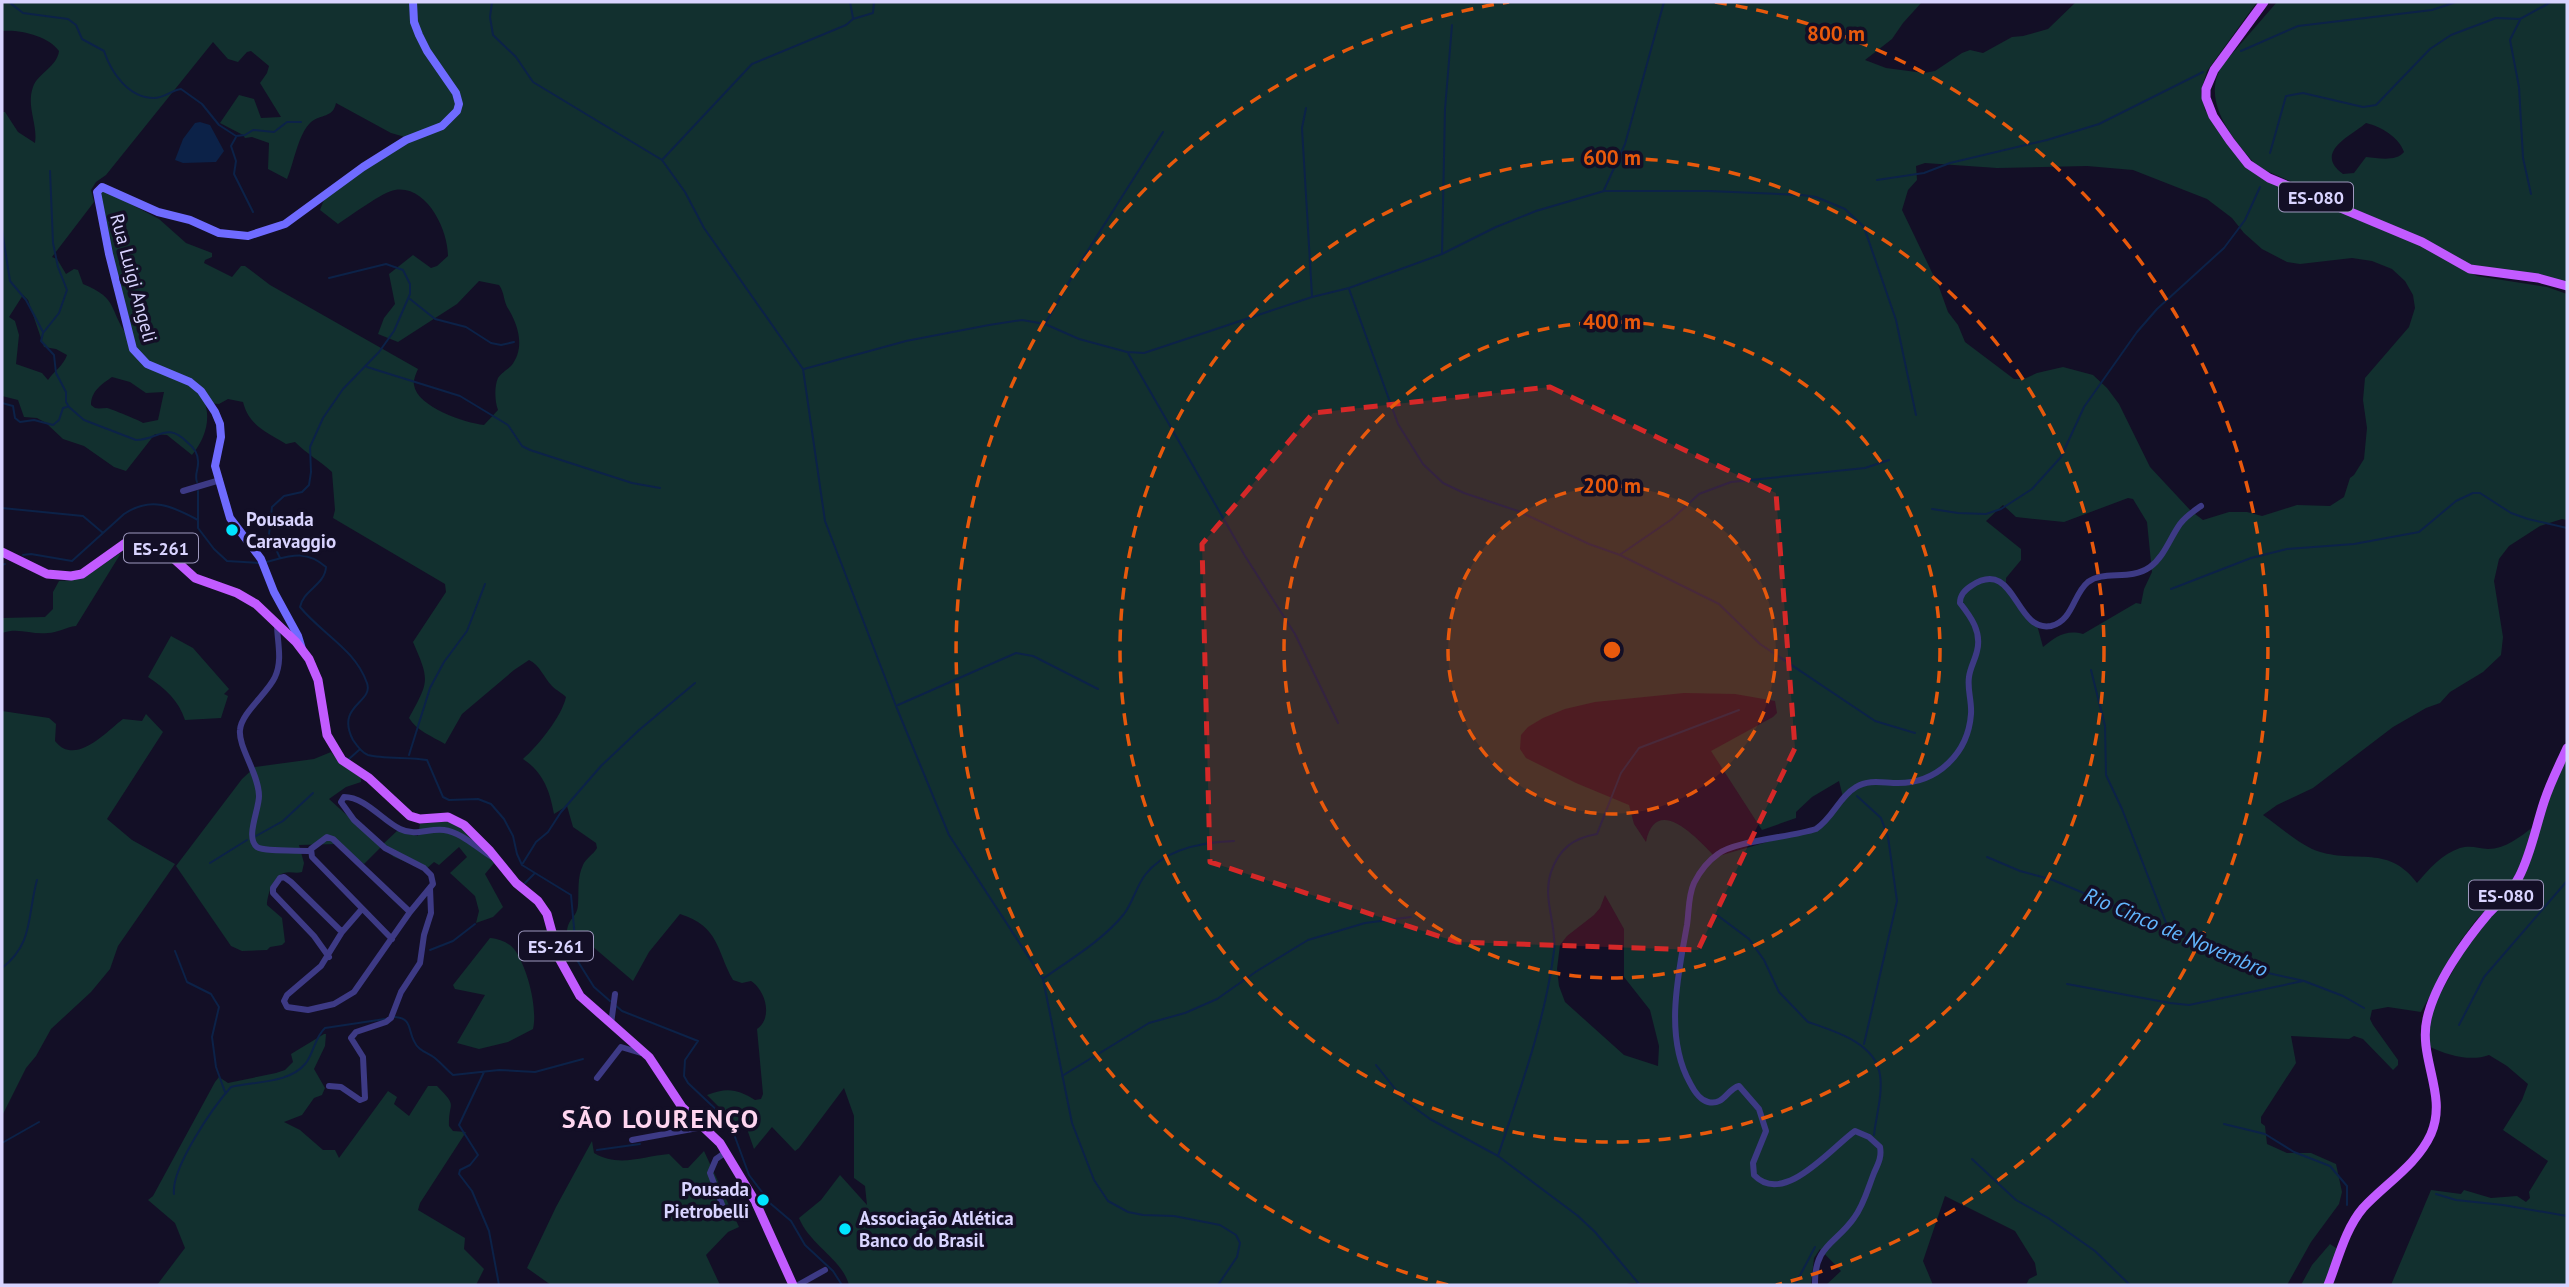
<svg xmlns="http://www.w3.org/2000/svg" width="2569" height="1287" viewBox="0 0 2569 1287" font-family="'PT Sans',sans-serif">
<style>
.green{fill:#12302f;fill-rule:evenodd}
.water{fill:#0c2248}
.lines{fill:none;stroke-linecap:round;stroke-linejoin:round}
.stream{stroke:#0c2248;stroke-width:2}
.street{stroke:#3d3a85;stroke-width:6}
.secondary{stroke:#6f6bff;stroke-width:8}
.primary{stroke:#c25bff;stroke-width:9}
.marked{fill:#d62828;fill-opacity:0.2;stroke:#d62828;stroke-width:5;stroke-dasharray:14 9;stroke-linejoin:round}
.ring{fill:none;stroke:#e8590c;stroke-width:3.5;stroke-dasharray:12 9}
.poi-dot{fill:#00e5ff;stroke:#130f26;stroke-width:2.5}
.labels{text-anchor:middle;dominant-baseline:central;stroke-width:7;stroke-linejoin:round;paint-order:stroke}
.shield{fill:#130f26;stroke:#9e99be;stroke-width:2}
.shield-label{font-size:18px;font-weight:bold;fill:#d9d4ff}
.street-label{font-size:19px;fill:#d9d4ff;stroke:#130f26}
.poi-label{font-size:19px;font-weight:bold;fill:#d9d4ff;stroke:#130f26;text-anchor:start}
.water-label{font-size:21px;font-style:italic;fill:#62b6ff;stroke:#130f26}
.district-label{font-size:26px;font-weight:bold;letter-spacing:2px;fill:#ffd6f0;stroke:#130f26}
.centre{fill:#e8590c;stroke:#130f26;stroke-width:3.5}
.ring-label{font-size:21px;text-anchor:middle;font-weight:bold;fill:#e8590c;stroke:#130f26;stroke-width:7;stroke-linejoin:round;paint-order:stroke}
</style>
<rect width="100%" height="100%" fill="#130f26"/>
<!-- green -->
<path class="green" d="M2,2H1922L1903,23L1892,39L1865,60L1886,68L1924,73L1935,71L1962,53L1970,50L1983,53L2012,37L2023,36L2048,29L2076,2H2257L2207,71L2201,91L2205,110L2244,166L2280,187L2421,245L2477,276L2547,287L2567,294V520L2562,519L2540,526L2509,546L2499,559L2494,581L2503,637L2501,655L2483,672L2450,692L2440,703L2426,708L2393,727L2313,788L2277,805L2263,815C2279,826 2294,840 2312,849C2352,866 2387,842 2417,883C2429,869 2442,854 2460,848C2470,845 2478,848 2488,849C2505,849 2520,837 2533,827L2520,867L2508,888L2476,920L2459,943L2421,1012L2388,1007L2372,1010L2370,1019L2373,1025L2398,1060V1065L2393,1070L2363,1039L2354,1036L2349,1039L2291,1036L2296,1063L2261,1117V1123L2265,1126L2267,1144L2287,1153H2311L2336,1164L2342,1192L2339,1204L2311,1242L2287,1285H2026L2029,1279L2037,1275L2035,1263L2015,1231L1945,1196L1923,1261L1933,1285H1826L1841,1271L1820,1249L1814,1258L1811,1285L1631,1283L1622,1285H849C842,1259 810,1245 799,1218L821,1200L840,1175L867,1205L865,1186L854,1178V1116L844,1088L799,1148L795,1151L772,1127L754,1149L747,1129L729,1117L707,1095C727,1087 738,1089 755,1100L761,1099L763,1094L757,1029C773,1018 766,991 751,981L742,983L733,980C716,950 720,927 680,914L649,952L633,981L592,946L594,940L567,936C566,918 577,919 578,905C579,892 577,877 583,865C586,858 593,855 597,848L596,843L573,827L567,806L554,814C550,791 543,772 523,759C538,746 562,716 566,697C561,692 557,691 552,686C544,678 540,665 529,660L514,670L462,714L445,744C433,737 416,730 409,718C429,681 430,681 413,642L446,592L445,584L333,518L335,510L332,472C320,461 307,454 295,442L286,444C267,432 249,426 243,402L228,399L219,404L205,403C211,422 204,440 192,455L167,435L155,434L126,471L114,467L84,446L63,439L46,423L37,418L24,417L18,400L2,396V112H5L18,132L35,143C38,124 26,107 33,87C38,73 57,67 59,51C49,36 19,29 2,31ZM213,42L228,59L238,62L247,52L251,51L269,66L267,73L260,83L281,117L261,118L254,99L239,95L220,123L243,135L245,138L252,137L269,143L268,169L287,179C294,163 298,134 311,122C321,114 333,118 336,103L391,133L405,137L390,145L325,197L320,210L338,224C350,216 384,191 395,190C427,185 448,230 448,256L437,266L431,268L413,255L389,274L395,304L384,318L378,334L398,342L457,304L479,281L499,285C505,293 503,302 509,310C519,327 525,349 511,366C507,370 501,373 498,378C494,387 495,402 498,410L484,425C465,423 417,407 414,385C413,380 416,374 418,369L270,285L245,266H241L232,277L204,263L205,260L212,257V253L186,243L159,219L102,189L98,208L128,336C108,310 120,299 83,284L78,270L74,269L66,274L57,259L52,257L94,202L91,190L96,182L106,175ZM1925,163L1997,168L2087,166L2133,170L2207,199L2232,218L2244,233L2262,249L2287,262L2300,264L2352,258L2372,261L2392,269L2405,281L2413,295L2415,308L2409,327L2365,378L2363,400L2367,428L2364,459L2354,475L2350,478L2344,497L2330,506L2297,505L2262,516L2247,512H2229L2203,520L2191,511L2150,467L2119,404L2107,388L2093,375L2063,367L2037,373L2024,379H2014L1965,342L1958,325L1948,312L1939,287L1902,210L1908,190L1917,180L1916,166ZM23,295L28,300L44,347L56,349L67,355C64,365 54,371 48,380L42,373L16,364L19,335L15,321L9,317ZM112,377L130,382L146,393L164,392L158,420L143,423C139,420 111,409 107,408C103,408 99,409 95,408L91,405C91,391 102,384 112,377ZM2128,498L2133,499L2147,522L2152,572L2144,589L2141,604L2136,603L2083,634C2066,629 2055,637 2043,647L2037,625L2017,607L2006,585V578L2021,560V549L1986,521L2003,505L2016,517L2064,522ZM1684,693L1735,694L1775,701L1777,713L1773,717L1711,751L1762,830L1796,818V812L1812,797L1839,781L1843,797L1816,828L1715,857C1698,839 1656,793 1646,842L1634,824L1629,805L1576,783L1526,758L1520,749L1521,735L1528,727L1543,718L1565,709L1595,702ZM1605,895L1624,929V977L1650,1010L1659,1046L1658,1066L1624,1055L1565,1002L1559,986L1557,969L1560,945L1567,936L1594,915L1600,908Z
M2277,2H2567V280L2561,282L2472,266L2420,238L2258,167C2233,140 2198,99 2224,63ZM2366,123C2380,126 2399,137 2404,152C2396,162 2378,158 2366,157L2354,173L2343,174C2313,152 2351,136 2366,123Z
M121,553L76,626C66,627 57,633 48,633C31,635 19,627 2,633V643V618L45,617L53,609V592L59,581C88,581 97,567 121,553Z
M171,636L193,648L229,689L224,694L228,696L221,718L185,720C179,701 165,688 148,677Z
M2,711L49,718L56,724L55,741C75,767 106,732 123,719L142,721L146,714L163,732L107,819L132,840L175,864L118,946L110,969L91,992L51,1029L36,1056L26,1068L2,1116Z
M331,752L340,763L361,778V782L346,787L329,799L381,846L397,831L418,836L420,824L448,821L461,827L495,862L485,874L503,907L493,917L476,923L479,911L475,896L450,873L467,857L459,847L439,865L434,862L425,870L394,857L381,847L364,864L336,844L299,845L304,863L302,872C296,874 290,871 284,873C273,876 267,896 267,905L282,918L285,942L282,945L270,947L267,950L242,951L231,946L176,866L242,779L255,767L314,759Z
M2567,753V1285H2391L2431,1190L2461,1194L2464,1190L2491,1198L2517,1196L2526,1202L2530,1198L2529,1192L2548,1161L2503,1130L2522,1100L2528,1084L2507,1066L2489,1055C2471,1062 2447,1055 2430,1047L2428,1015L2472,937L2513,893L2548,799Z
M490,938C499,939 508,942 514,949C527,966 538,1008 533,1029L508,1042L479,1049L457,1043L485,995L455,989L453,985Z
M324,1034H326L325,1046L314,1069L325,1088L322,1095L314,1098L302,1115L284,1122L300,1130L323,1150H335L339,1158L388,1091L397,1097L394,1104L409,1116L428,1086H437C459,1108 448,1101 449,1126L453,1131L466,1132L420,1203L418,1210L465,1238L464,1249L484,1269L476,1285H157L185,1248L175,1223L148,1200L153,1196L215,1082L219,1077L228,1083L276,1073L285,1070L293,1062L291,1054Z
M592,1141L594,1153C619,1168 643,1156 669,1154L683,1168H688L704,1151L739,1227L728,1232L706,1255L720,1285H551L527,1268L556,1207Z
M2330,1244L2339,1250L2326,1285H2301L2312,1265Z"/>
<!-- water -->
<path class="water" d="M200,122L210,125L224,151L216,162L183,163L175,160L183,139L195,123Z"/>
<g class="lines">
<!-- stream -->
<path class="stream" d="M9,2L23,13L68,19L76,25L82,39L104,51C111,72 128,98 154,98C164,98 172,90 181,89L202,104L219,125L236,136L245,135L253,130L274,132L287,122H301
M492,2L490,17L493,35L516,57L533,82L662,160L685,192L704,228L803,369L825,521L896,706L949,835L1043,979L1072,1123L1094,1180L1108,1201L1128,1212L1143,1215L1174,1216L1220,1225L1236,1235L1240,1243L1237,1257L1218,1285
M850,2L853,18
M2520,20L2510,40L2519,87L2523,158L2531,194
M2241,51L2298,26L2432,10L2456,2
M1306,108L1302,128L1312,296
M236,137L231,146L236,161L234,174L253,212
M2270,153L2286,96L2303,93L2363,107L2376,105L2430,49L2451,35L2496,18L2520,19L2551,2
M662,160L752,64L846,25L853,19L873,13L874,2
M50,171L53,243L58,267L67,290L59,313L43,333L41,341L54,355L56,373L66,392V402L69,407
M1877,180L1924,173L1950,163L2047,140L2099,124L2203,72
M1604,190L1625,144L1664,2
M2,230L10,281L26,300L43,332
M1442,254L1445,109L1452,25
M1349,289L1398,424L1423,464L1443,483L1464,493L1518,511L1589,544L1620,555L1719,604L1760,644L1875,721L1915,733
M410,299L435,319L466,327L491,343L501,345L514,342
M1045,324L1080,263L1163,132
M1128,353L1245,556L1295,634L1338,723
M367,367L460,396L508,425L522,446L530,450L632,483L660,488
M804,369L906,341L989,325L1022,320L1045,324L1079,339L1127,352L1144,353L1312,297L1349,288L1442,254L1496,227L1536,211L1604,191H1709L1802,195L1816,197L1845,209L1864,227L1896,320L1916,415
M2,403L13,406L15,418L20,422L34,420L53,425L59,420L63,408L67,407
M69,407L84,420L136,440C158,440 167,421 187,442C192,446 198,453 198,461C199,469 194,474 197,482
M198,491V528L214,549L227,561L260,563
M2,508L83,516L103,533
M1932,509L1958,513L1986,514L2001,509L2032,489L2061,457L2084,407L2137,332L2157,309L2224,248L2245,220L2260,187
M1621,554L1672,519L1699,494L1731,482L1865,468L1889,460
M23,555L31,554L72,561L124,514C151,496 172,506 198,520
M280,558L269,534L272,507L284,496L302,492L309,485L311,472L310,447L323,418L343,389L379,352L394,331L410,294V284L403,270L386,264L329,278
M266,562C290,556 305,549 326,567C325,585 303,590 300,607C322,634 355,649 367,683C374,703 335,705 353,740C357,746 362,753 368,755C383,759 410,757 427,760L443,797L449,800L478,799L491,804L504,819L513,836L517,854L522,865L571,895L577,960L594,987L610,1001
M2,565L5,564
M2171,589L2251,558L2287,549L2354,544L2419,532L2456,501L2473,493H2480L2511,513L2528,519L2567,528
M2091,670L2105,726L2106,775L2122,809L2168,928
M898,705L1016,653L1033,656L1098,689
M409,755L430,688L444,662L467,631L485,584
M349,759L359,750
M1857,796L1881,818L1888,837L1897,901L1864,1044
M256,836L283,821L313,793
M1987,857L2020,871L2053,880L2168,929L2259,971L2304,981L2343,996L2364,1008
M210,863L247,840
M523,863L536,842L548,832L561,812L601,766L638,731L695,683
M525,883L534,874
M1717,915L1749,939L1764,960L1779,992L1808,1022C1834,1031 1876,1043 1880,1075C1883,1094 1876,1116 1874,1135
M430,950L453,941L475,924
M175,951L187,982L211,994L219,1007L212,1037L216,1067L225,1092
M2,968C34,943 27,916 37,880
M1044,978C1071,959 1103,940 1124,914C1133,902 1136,887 1145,875C1165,849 1203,842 1234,841
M2067,984L2170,1003L2189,1005L2303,981
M615,1005L622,1011L698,1041L685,1060L684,1076L688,1083L724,1117L731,1126L749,1175L771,1204L791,1221L805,1245L833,1271L842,1285
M395,1017C412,1018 408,1030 414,1041C418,1051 429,1053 436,1059C442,1064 447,1070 453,1075L499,1070L535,1072L583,1059
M2459,1025L2484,977L2567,881
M1376,1065L1404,1100L1430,1119L1498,1156L1578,1216L1595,1232L1640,1285
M484,1072L459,1125L478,1155L470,1165L460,1170L459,1174L472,1191L489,1231L499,1285
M1062,1076L1149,1023L1185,1013L1217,999L1257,971L1308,940L1365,923L1411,917
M2224,1124L2265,1134L2294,1152L2330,1166L2347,1186V1205
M2,1143L39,1122
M597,1150L640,1144
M1498,1156C1520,1089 1545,1022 1554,951C1557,924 1542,899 1551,872C1559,849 1573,838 1597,834L1621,773L1639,748L1739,710
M1972,1159L2016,1200L2048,1218L2095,1251L2130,1285
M174,1194C171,1168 213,1107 231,1087C255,1081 289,1084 306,1063C314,1052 315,1037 325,1028L385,1019
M2436,1194L2456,1200L2503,1205L2567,1216
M1795,1285L1815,1247"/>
<!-- street -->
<path class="street" d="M183,491L220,480
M277,624C277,641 283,660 275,677C268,693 241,713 240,730C238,747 259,774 259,796C259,810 245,838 257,847C264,852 299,850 310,851
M361,910L342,932L321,966L287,995L284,1001L287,1007L308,1010L334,1004L354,992L410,912L433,884L431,875L424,868L385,848L354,820L341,802L344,797C365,797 382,820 400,829C416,837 428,828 444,830C461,832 477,848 492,857
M392,939L312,857L311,849L327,837L333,839L410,912
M329,957L314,936L273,893V888L280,878L284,877L291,882L342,932
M611,1024L615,994
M597,1078L621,1047L641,1053
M329,1086L341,1087L360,1100L365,1098L363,1057L351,1038L356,1032L386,1022L391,1018L401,992L420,963L424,935L431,913L430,888
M632,1140L703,1127
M726,1152L716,1159L710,1173L726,1215
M798,1285L825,1270
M1815,1285C1814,1245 1836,1244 1854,1218C1864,1205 1868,1188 1874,1173C1878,1164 1882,1157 1880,1147L1869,1137L1855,1131C1832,1147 1784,1207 1754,1175L1753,1163L1766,1131L1759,1109L1739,1086C1727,1089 1724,1106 1708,1102C1700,1100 1694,1091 1690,1083C1664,1037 1678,975 1687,925C1689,912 1688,896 1694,883C1699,873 1708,861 1718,854C1734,841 1792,837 1816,829C1833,818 1839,797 1856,787C1869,779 1883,783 1898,783C1937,783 1968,754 1971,714C1972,701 1967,689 1969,677C1970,668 1975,660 1977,651C1982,632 1971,617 1960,603C1960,595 1964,591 1971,586C2016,556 2014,633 2051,626C2073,621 2073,594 2088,582C2104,570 2130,581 2150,567C2164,557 2170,538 2180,524C2186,516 2194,511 2201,506"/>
<!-- secondary -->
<path class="secondary" d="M302,649L298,636L274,592L261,559L230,518L215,466L221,437L220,424L215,412L201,391L190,382L147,364L133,349L109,254L97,192L102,187L158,212L190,220L219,233L248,236L285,224L363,167L406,140L442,126L457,111L459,104L456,93L427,51L419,35L414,22L413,2"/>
<!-- primary -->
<path class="primary" d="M2264,2L2214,70L2206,89V98L2213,116L2230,141L2248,164L2269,178L2422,242L2470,269L2538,278L2567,286
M2,552L47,574L71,576L82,574L127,542L144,540L163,549L195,578L237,593L256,604L296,642L309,659L318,680L327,735L342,760L369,778L410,816L420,819L448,817L464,825L490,851L516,883L538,901L547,914L559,958L580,996L649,1057L682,1107L720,1143L755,1201L793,1285
M2328,1285C2338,1260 2345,1229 2363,1208C2385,1184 2417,1165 2431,1134C2448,1095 2418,1058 2427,1019C2435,983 2465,941 2488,914C2499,902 2512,892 2519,877C2531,854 2536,826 2544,802C2550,783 2559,766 2567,748"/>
</g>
<!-- marked area -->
<path class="marked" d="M1550,387L1776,493L1795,748L1698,950L1457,942L1210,862L1202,544L1313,413Z"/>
<!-- distance rings -->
<circle cx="1612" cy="650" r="164" fill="#e8590c" fill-opacity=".12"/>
<g class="ring">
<circle cx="1612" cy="650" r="164"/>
<circle cx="1612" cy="650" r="328"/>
<circle cx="1612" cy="650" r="492"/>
<path d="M1448 1285A656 656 0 0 1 1509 2M1715 2A656 656 0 0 1 1776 1285"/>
</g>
<!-- markers -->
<g class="poi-dot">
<circle cx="232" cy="530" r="7"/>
<circle cx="763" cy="1200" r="7"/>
<circle cx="845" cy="1229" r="7"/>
</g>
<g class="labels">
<!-- shield labels -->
<g class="shield">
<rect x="2279" y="182.5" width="74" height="29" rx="5"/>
<rect x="124" y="533.5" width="74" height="29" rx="5"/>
<rect x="2469" y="880.5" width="74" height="29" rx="5"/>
<rect x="519" y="931.5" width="74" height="29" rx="5"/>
</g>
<g class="shield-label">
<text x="2316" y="197">ES-080</text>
<text x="161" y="548">ES-261</text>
<text x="2506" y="895">ES-080</text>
<text x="556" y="946">ES-261</text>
</g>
<!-- street labels -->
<g class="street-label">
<text transform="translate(134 278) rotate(75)">Rua Luigi Angeli</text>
</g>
<!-- poi labels -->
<g class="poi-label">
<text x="246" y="519">Pousada<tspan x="246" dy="22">Caravaggio</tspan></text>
<text x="749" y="1189" text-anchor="end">Pousada<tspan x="749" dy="22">Pietrobelli</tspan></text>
<text x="859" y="1218">Associação Atlética<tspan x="859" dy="22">Banco do Brasil</tspan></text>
</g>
<!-- water labels -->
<g class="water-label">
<text transform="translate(2176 932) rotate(23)">Rio Cinco de Novembro</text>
</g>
<!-- district labels -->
<g class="district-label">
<text x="661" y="1118">SÃO LOURENÇO</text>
</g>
</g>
<circle cx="1612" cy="650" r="10" class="centre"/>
<g class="ring-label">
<text x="1836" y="41">800 m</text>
<text x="1612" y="165">600 m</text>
<text x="1612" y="329">400 m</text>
<text x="1612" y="493">200 m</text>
</g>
<!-- border -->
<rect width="2569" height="1287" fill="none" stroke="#d9d4ff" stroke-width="7"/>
</svg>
